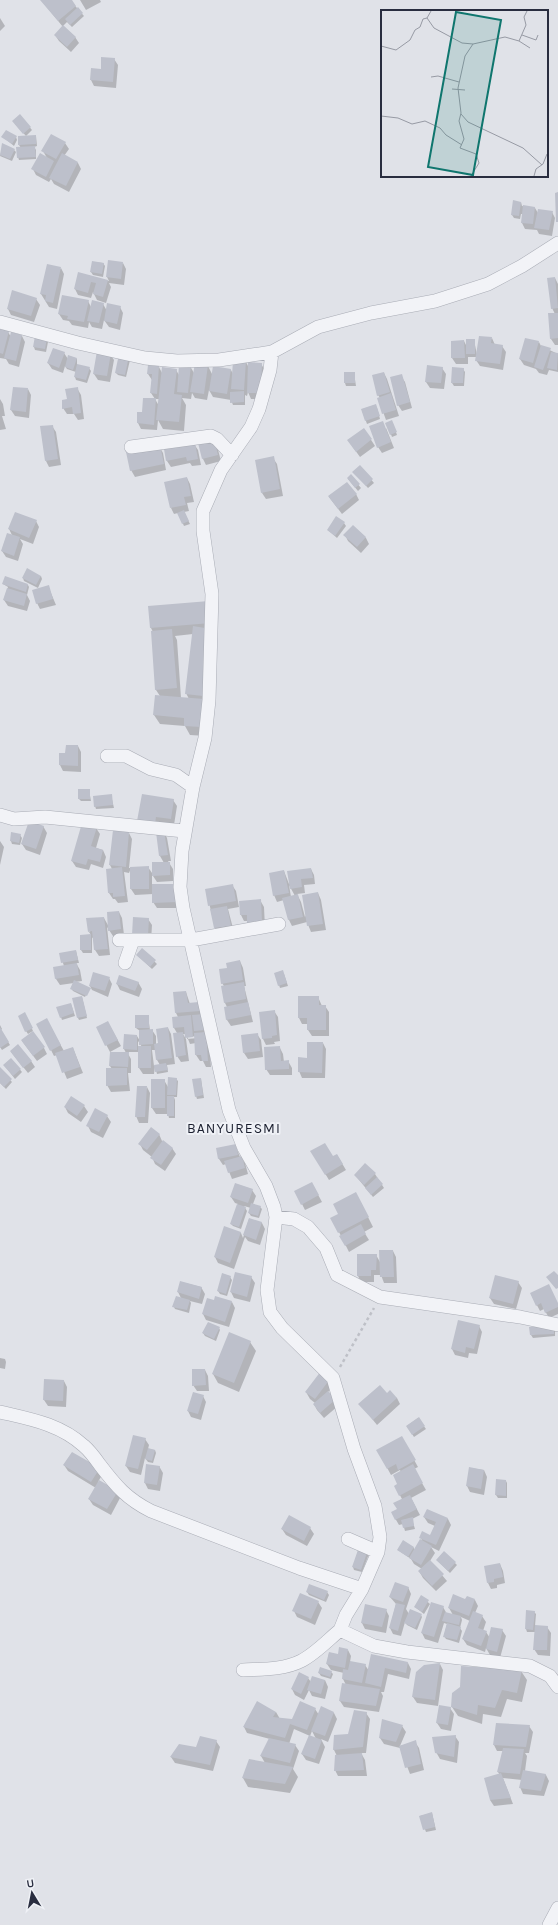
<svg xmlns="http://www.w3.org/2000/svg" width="558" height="1925" viewBox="0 0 558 1925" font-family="Karla,sans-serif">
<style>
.shadow{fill:#0003;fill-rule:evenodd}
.building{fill:#bdc0cb}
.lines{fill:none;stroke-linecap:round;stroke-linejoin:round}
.minor-casing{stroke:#a9acb5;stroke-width:14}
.path{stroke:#bec0c7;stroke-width:2.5;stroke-dasharray:3 3;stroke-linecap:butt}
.minor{stroke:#f2f3f7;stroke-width:13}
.labels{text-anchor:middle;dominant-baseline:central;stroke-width:4;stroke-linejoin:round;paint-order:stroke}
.quarter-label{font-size:14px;letter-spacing:1px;fill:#1b1f2f;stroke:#eff1f6}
.inset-road{fill:none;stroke:#979aa4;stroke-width:1}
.view{fill:#0f766e;fill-opacity:0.15;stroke:#0f766e;stroke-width:2}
.inset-edge{fill:none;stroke:#292d3f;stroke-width:2}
</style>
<rect width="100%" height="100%" fill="#e0e2e8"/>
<!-- shadow -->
<path class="shadow" d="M41,0H70L84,16L72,27L67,22L63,26L75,37L79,43L71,52L59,41L55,35L63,27Z
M80,0H100L101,2L86,10Z
M0,18L5,26L0,31Z
M114,59L118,65L116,88L94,86L91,80Z
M20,116L32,130L26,136L15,124Z
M36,136L37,146L34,147L36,150V159L19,160L18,157L21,148L19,145Z
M3,137H16L17,140L14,146Z
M65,143L69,149L64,156L78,163L81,169L69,192L54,184L51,179L49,182L36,175L33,169L47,158L43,151Z
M3,145L14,150L16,152L12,161L0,156Z
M521,202L522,206L535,208L538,213L552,212L555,218L552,236L539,234L537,230L525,229L522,223L523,214H521L520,219L514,218L512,215Z
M93,262L103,263L105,266L103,277L93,275L91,272Z
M123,263L126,269L124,285L109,283L111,287L106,303L97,300L93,292L91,298L78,295L75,289L79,273L109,281L107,277Z
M61,268L64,274L57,309L49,307L41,294Z
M555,278L558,284V345H555L551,339L555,314L552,308Z
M36,299L40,305L34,322L11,315L8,309Z
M88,301L91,307L103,304L107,311L120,307L123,313L120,330L109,327L104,320L102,329L92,327L89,322L88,328L72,325L69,321L63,320L59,314Z
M0,330L8,332L11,337V333L22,336L25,342L19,367L9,364L6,359L0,358Z
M492,338L495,345L502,346L506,352L503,370L480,366L476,360L477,357H468V364H456L452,358V342L464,341L467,347L474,340L477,355Z
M46,339L48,342L46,352L35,350L34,347Z
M539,342L541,346L558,354V372L549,370L547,375L539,373L536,369L524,365L520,359Z
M64,353L68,359H77V365L89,368L91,371L87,383L76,380L75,377L76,372L67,369L65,366L63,373L52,369L48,363Z
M110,354L114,360L110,382L98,380L94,374Z
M120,355L130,360L126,377L118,375L116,373Z
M246,362L249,368L261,364L265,370L264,399H251L248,392L247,396L245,395V405H233L231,400L213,397L209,390L207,400L195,398L192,393L191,399L182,398L186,405L184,431L163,429L158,420L157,430L141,429L138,423V413H143L155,399L151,393L152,380L148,374L159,367L162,373L176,370L179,375L190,366L194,373L208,366L212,374L231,370L233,374ZM155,399H159V406Z
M442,368L446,374L444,389L430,388L426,382Z
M463,369L465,372L464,386H454L452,383Z
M354,373L356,386H346L345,383Z
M384,373L387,379L399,416L386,420L378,398H380L378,395Z
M401,376L405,382L412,408L402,411L398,405Z
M77,388L81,395L84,419L78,420L74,414H67L63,408Z
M28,389L31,395L29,418L15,416L11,410Z
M0,399L3,404L5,416H2L6,429L0,430Z
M377,408L380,419L367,424L362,410Z
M387,424H393L397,435L392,437Z
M52,426L56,432L61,465L49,467L46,461Z
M386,428L394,448L382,453L378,447Z
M364,429L375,446L360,457L352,446Z
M199,443L217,446L221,461L206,465L203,459Z
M194,444L198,450L201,465L192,466L190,463L171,467L167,461L165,450Z
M159,446L163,453L166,470L135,477L131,470Z
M273,458L277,464L283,496L266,499L262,493Z
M360,466L374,483L368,488L355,474Z
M351,476L361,488L358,491L348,479Z
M187,478L190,484L194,502L187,503L189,511L184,512L190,524L184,526L178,513L174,514L171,508Z
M356,494L359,500L342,514L329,497Z
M36,521L39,527L33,544L20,539L23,544L18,561L6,557L2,551L12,535L9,529Z
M344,523L346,526L337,538L328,530Z
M353,526L366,538L369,544L361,553L348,541L345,535Z
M41,576L42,579L38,588L24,581L23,578Z
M3,584L28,585L29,587L27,595L30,601L27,611L8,606L4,600L8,587Z
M48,586L56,605L40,609L37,603Z
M208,602L206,736L190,735L185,726L160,724L154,715L160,696L156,690L153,632L151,628L149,607ZM193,634L186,693L189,699L181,698L177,640L175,636Z
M78,746L81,752V772L63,771L60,765L66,754Z
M89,790L91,801H81L79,799Z
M111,795L114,808L96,809L95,806Z
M173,800L177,806L174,825L138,821Z
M43,826L47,833L40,855L26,850L22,844Z
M96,828L100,834L96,848L103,850L106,857L103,868L91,864L89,870L76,867L72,861Z
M164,832L167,838L171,861H168L173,869V881L157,882L153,876L164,863L160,856Z
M129,833L132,839L129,868L148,867L152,873V885H177L181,908H157L153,902V894L135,895L131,889V868L129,873L124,872L128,902L118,903L115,899H113L109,893L112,869L110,865Z
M20,835L22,838L20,845L12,844L11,841Z
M0,841L4,847L0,865Z
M311,869L314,875L315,884L304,885L305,893L297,894L301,902L305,917L318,893L321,900L326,930L311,932L307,922L292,926L289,920L284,900L277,902L274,895L284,871L289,884ZM289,885L295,896L291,897Z
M232,885L236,891L239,907L228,909L234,932L218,934L215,928L206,890Z
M260,900L264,907L265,928L252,929L248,921H244L241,915L240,902Z
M119,912L122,918L124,935L113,936L107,927L110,955L99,956L95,950L94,937L92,938V953H83L81,950L91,935L89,932L104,918L109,927Z
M148,919L152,925L151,942L137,941Z
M142,949L157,964L152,969L137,955Z
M76,951L79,963H76L80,970L82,981L75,982L91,989H89L85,997L73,991L71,988L74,983L60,985L56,979L54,968L64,966L60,954Z
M240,961L243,968L246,986H244L253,1022L231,1026L227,1020L225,1007H227L225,1003L224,986L222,983L228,969Z
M284,974L288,986L280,988L279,985Z
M109,978L112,984L108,997L92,990L87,998L92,990L90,986Z
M138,982L142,989L139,997L120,990L117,984Z
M186,992L190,1004L198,1003L209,1039L211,1067H206L203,1061H200L196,1055V1043L190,1044L186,1034H183L186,1039L189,1061L181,1062L177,1056V1033L174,1028L173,1018L178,1017L176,1013L174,993ZM198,1036V1038L187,1039V1037Z
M82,997L87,1018L79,1020L78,1018Z
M318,997L322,1006H325L329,1012V1036H312L308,1030V1024H302L299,1018Z
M71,1004L75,1016L62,1020L61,1017Z
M274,1011L278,1017L280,1041L274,1042L275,1044L266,1045L263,1039L260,1013Z
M26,1016L33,1031L28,1034L26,1031Z
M148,1016L150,1030H152L156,1036V1044H159L168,1028L171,1034L175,1064L167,1065L168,1072L157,1074L155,1066L154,1074H143L139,1068V1052H127L131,1059V1073H128L130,1091L111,1092L107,1085L112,1069L110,1066L126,1053L124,1049L137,1036L140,1041V1031L136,1028ZM138,1041L142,1047H138ZM152,1050H156L157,1060L160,1065L154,1066Z
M0,1025L2,1029L1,1030L10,1045L2,1050L0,1047Z
M50,1026L64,1051L73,1048L83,1073L67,1079L57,1055L54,1056L51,1050Z
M97,1027L111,1028L121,1046L110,1052Z
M257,1034L261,1040L263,1057L248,1059L244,1053Z
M22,1041L44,1048L47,1054L37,1061Z
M323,1043L326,1049L325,1078H302L299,1071Z
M280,1048L283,1054L284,1062L288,1061L292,1068V1075H270L266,1069Z
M11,1052L31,1061L35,1067L28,1073Z
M11,1059L22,1072L15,1079L4,1065Z
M0,1069L12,1082L6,1089L0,1083Z
M176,1079L178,1081L177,1097H174L175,1100V1118H169L168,1114H156L152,1108L164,1080L168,1087Z
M201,1079L204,1098L197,1099L196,1096Z
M147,1087L150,1093L148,1123H139L136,1116Z
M84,1106L88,1112L81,1122L68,1113L65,1107Z
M107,1116L111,1122L103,1138L91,1132L88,1126Z
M159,1134L162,1141L172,1148L176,1154L165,1171L155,1164L152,1157L143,1150L140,1144Z
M235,1145L240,1157L245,1163L248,1174L232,1179L226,1164L223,1165L219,1159L217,1149Z
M312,1152L333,1158L337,1155L346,1170L329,1180Z
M375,1174L384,1188L373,1197L355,1175Z
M315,1189L322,1202L305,1210L302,1204Z
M252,1190L256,1196L253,1204L260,1207L262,1209L259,1218L251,1216L249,1213L251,1208L244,1206L247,1211L241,1229L233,1226L231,1224L238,1204L235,1203L231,1197Z
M361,1203L373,1227L364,1232L369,1240L349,1252L332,1218Z
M249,1219L262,1223L265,1229L260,1245L248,1241L245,1237L234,1269L218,1263L215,1257L225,1228L241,1233L243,1238Z
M393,1251L396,1257L397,1283H384L381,1275H374V1282H361L358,1276L376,1255L380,1262Z
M236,1273L251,1277L255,1283L250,1302L234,1298L231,1292Z
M230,1277L232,1280L227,1296L220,1294L218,1291Z
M181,1282L201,1287L205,1294L202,1304L190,1301L191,1303L189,1313L175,1309L174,1307L181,1298L178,1292Z
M518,1282L522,1288L516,1309L494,1304L490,1298Z
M531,1294L558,1304V1314L549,1318L544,1309L540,1311Z
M232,1302L235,1308L229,1327L206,1320L203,1314Z
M459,1321L479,1326L482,1332L477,1354L469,1353L468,1358L455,1355L452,1349Z
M219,1328L220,1330L216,1341L205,1336L203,1333Z
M555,1329V1336L533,1338L531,1335Z
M250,1342L256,1351L239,1392L218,1383L213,1374Z
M0,1358L5,1359L6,1362L5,1369L0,1368Z
M205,1370L208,1376L209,1391H197L193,1385Z
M321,1373L333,1386L328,1392L338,1406L324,1418L317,1410L314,1404L315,1403L310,1399L306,1392Z
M64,1381L67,1387L66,1407L48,1406L44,1400Z
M387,1394L397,1398L400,1404L377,1425L360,1404Z
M203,1396L206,1402L201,1420L191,1417L188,1411Z
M418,1418L426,1429L414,1437L407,1426Z
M402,1438L418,1467L414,1469L426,1490L411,1498L420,1515L412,1519L415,1529L405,1531L403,1524L399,1525L392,1513L398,1510L402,1499L395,1486L399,1484L401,1472L400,1470L391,1475L378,1451Z
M145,1439L149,1445L148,1449L155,1450L156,1453L153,1463L148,1462L145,1458L141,1475L130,1472L126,1466Z
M72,1453L102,1475L98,1482L117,1492L120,1498L111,1515L93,1505L89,1499L96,1488L68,1471L64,1465Z
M159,1466L163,1473L160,1491L148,1489L145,1483Z
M470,1468L484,1470L487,1477L484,1495L470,1492L467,1486Z
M506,1481L507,1483V1498H498L496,1495Z
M427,1510L448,1519L451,1525L439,1551L431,1547L435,1553L430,1561L447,1581L436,1591L423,1578L419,1571L422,1569L414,1564L411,1559L398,1550L413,1547L415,1550L423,1543L421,1538L431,1536L435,1526L428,1523L424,1517Z
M310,1528L314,1534L307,1546L286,1535L282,1529Z
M359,1548L369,1554L362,1572L354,1570L353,1567Z
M444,1552L457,1565L450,1573L437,1560Z
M500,1564L503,1571L505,1583L497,1585V1588L491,1589L488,1583Z
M408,1587L411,1594L406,1609L409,1614L421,1615L422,1617L417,1630L407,1625L405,1622L401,1636L393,1634L390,1628L396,1604L390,1597Z
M307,1592H327L329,1595L326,1602L309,1595Z
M422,1597L430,1604L424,1614L415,1607Z
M466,1600H475L478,1606L475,1613L482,1616L486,1622L483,1631L486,1632L490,1638L502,1630L506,1636L500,1658L490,1655L486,1648L485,1652L467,1645L463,1639L470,1621L461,1617L462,1620L460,1628L462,1631L459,1643L446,1639L444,1636L447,1624L444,1623L438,1643L425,1639L422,1633L443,1607L447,1614L453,1615L449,1608Z
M318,1602L322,1608L315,1625L297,1617L294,1611Z
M386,1610L389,1616L386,1633L365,1629L362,1623Z
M534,1612L536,1614L535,1626L547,1627L551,1633L550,1656L538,1655L534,1649L535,1632H527L526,1629Z
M348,1650L351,1656L350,1662L365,1665L369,1671L408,1663L411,1669L409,1679L388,1674L384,1692H381L383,1696L379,1712L344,1707L340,1701L346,1685L343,1679L344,1673L331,1670L327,1664L329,1653L339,1655Z
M440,1664L443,1670L438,1706L417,1703L413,1697Z
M521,1671L527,1680L522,1702L507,1699L501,1717L483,1714L482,1724L458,1716L452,1707Z
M331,1672L333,1674L331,1679L321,1676L319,1673Z
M308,1678L311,1682L325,1680L328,1687L325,1699L312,1696L309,1690L304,1700L295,1695L292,1689Z
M450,1708L454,1714L451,1731L441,1729L437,1723Z
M315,1709L319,1715L334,1713L337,1719L328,1742L321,1739L325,1747L319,1764L306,1760L302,1754L316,1739L312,1731L310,1736L294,1729L289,1744L295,1745L299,1751L293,1769L298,1777L290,1793L248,1787L243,1778L265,1763L261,1756L270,1739L247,1733L244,1727L276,1712L280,1719L293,1720Z
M366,1713L370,1719L366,1753H361L365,1760L367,1776H338L335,1770L337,1756L334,1750L335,1736L348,1735Z
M402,1726L406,1732L400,1746L415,1742L419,1748L424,1770L410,1774L400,1748L384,1744L380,1738Z
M529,1726L533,1732L529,1753H525L527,1756L525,1771L546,1775L549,1781L544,1796L523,1794L520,1787L522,1780L503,1778L513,1804L494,1806L490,1800L500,1775L498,1772L503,1751H497L494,1745Z
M455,1736L459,1742L457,1763L440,1759L436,1752Z
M216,1741L220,1747L213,1771L175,1763L171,1757Z
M432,1813L436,1830L426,1832L420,1816Z"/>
<!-- building -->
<path class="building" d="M40,0H72L76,6L58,21Z
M78,7L83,13L70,25L65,19Z
M63,25L76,37L67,47L54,35Z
M101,57L115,58L113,82L90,80L91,68L101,69Z
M20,114L31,127L23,134L12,121Z
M6,130L17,136L12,144L1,137Z
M51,134L66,142L56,159L41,151Z
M36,135V144L18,145V136Z
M2,143L15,149L10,159L0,155Z
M35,146L36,157L17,158L16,147Z
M40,153L54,161L46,177L31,169Z
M62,153L78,162L66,186L49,178Z
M558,192V222H556L555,193Z
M513,200L521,202L519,216L511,215Z
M523,205L535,207L533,224L521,223Z
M538,209L553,211L549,230L534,228Z
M108,260L123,262L121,279L106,277Z
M92,261L104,263L102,274L90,272Z
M47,264L61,267L53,303L45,301L46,295L40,294Z
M78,272L108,280L103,297L93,294L96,283L91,282L88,293L74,289Z
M555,277L558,308L551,309L547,278Z
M12,290L37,298L31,316L7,309Z
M62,295L89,300L84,322L67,319L68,316L58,314Z
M92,300L104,303L99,323L87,321Z
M107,303L121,306L117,324L104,321Z
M548,313H558V338L550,339Z
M0,329L9,331L3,354L0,353Z
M11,332L22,335L16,361L4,358Z
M35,336L47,338L45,349L33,347Z
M479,336L492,337L491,343L503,345L500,364L475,361Z
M525,338L539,341L533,363L519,359Z
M466,339H475V354H466Z
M464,340L465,358H451V341Z
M541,345L551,348L543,370L534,367Z
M53,348L65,352L59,368L47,363Z
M97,351L111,353L107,376L93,374Z
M551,352L558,353L557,370L547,368Z
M119,354L129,356L125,375L115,373Z
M68,355L77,358L73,370L65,367Z
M233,361H246L244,390L231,389Z
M248,362L262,363L261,393H247Z
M195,363L208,365L204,394L190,392Z
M77,364L90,367L86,380L74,377Z
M148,365L159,366L157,394L150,393L152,374H147Z
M179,365H191L188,393L177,392Z
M427,365L443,367L441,383L425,382Z
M213,366L231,369L227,394L209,391Z
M162,367L177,369L174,394L182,395L179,422L156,420Z
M452,367L464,368L463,383H451Z
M344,372H355V383H344Z
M384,372L390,392L377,396L372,375Z
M402,374L410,402L397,406L390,377Z
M13,387L28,388L26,412L10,410Z
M78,387L81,413L73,414L72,407L62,409V400L67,399L65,389Z
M244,391V402L230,403V392Z
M391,393L396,410L382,414L377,398Z
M143,398H156L154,425L137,423V412H142Z
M376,404L380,416L365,421L361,409Z
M392,420L397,432L390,435L385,423Z
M383,421L391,442L377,448L369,426Z
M53,425L58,459L45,461L40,426Z
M364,428L372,439L356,452L347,440Z
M214,439L218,455L202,459L198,443Z
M195,443L198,459L187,461L186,457L166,461L164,449Z
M160,445L164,464L130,471L126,452Z
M274,456L280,489L261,493L255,460Z
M360,465L373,479L366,486L352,472Z
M351,474L360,484L355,488L347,478Z
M187,477L191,496L184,497L186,505L170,508L164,482Z
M347,482L357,494L338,509L328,496Z
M184,510L189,521L182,524L177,513Z
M15,512L37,520L29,538L8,529Z
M336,516L345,522L335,536L327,530Z
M353,525L366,537L357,547L343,535Z
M7,533L20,537L14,556L1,551Z
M27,568L41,576L36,585L22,578Z
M5,576L28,584L26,592L2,584Z
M49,585L53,599L36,604L32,590Z
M7,588L27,594L24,606L3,600Z
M209,601L211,623L150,628L148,606Z
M193,626L211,629L203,696L185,694Z
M172,629L177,688L155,690L151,631Z
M155,695L204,699L201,727L184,726V718L153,715Z
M66,745H78V766L59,765V753H65Z
M78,789H90V799H78Z
M112,794L113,805L94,807L93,796Z
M142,794L174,799L171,819L156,817L155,824L137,821Z
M29,821L44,826L36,849L21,844Z
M82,823L97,827L91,846L103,850L100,862L88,859L86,865L71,861Z
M113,830L129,832L126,867L109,865Z
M164,831L168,855L159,856L156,832Z
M11,832L21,834L19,843L10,841Z
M152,862H170V875L152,876Z
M149,866V889H130V867Z
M122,867L125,896L113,897V893H108L106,869Z
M311,868L313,878L301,879L302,887L290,889L287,871Z
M284,870L289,893L273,896L269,873Z
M152,884H178V902L152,903Z
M233,884L236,901L208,906L205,889Z
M318,892L323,924L307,926L302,895Z
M298,894L303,917L288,920L282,898Z
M261,899L262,922L247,923V915H240L239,901Z
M227,906L231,926L214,928L210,909Z
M119,911L121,929L108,931L107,912Z
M104,917L108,949L94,950L92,931L88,932L86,918Z
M133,917L149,918L148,936L132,935Z
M91,934V950H80V935Z
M142,948L156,960L150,967L136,955Z
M76,950L78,960L61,963L59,953Z
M240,960L243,980L221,984L219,969L227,968L226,963Z
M77,963L79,975L55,979L53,967Z
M283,970L287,983L278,986L274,973Z
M93,972L110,977L105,991L89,986Z
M119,975L139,982L135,991L116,984Z
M74,980L91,988L87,996L70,989Z
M244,982L246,999L224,1003L221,986Z
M186,991L188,1003L199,1002L200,1011L175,1013L173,992Z
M82,996L87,1016L77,1018L72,998Z
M298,996H319V1005H326V1030H307V1018H298Z
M248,1002L251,1015L226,1020L224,1007Z
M71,1003L74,1013L60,1018L56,1007Z
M275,1010L277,1035L272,1036V1038L262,1039L259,1012Z
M25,1012L33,1028L25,1032L18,1016Z
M205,1014L206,1030L194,1031L192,1015Z
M135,1015H149V1028H135Z
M191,1015L193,1037L185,1038L184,1027L173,1028L172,1017Z
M47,1018L61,1045L50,1051L36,1024Z
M108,1021L118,1040L105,1046L96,1027Z
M0,1027L9,1042L0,1048Z
M168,1027L172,1058L156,1060L154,1044L158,1043L156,1029Z
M153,1029V1044L139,1045V1030Z
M33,1031L45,1047L33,1056L21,1040Z
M183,1032L186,1055L176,1057L173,1033Z
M206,1032L208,1061H202L201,1055H195L194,1033Z
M258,1033L260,1051L243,1053L241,1035Z
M124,1034L137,1035V1050L123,1049Z
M307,1042H323L322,1073L298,1072V1057L307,1058Z
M18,1044L32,1061L23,1068L10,1051Z
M138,1046H151V1068H138Z
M280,1046L281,1061L289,1060V1069L265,1070L264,1047Z
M73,1047L80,1067L62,1073L55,1053Z
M110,1052H129L128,1067L109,1066Z
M11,1058L21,1069L13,1076L3,1065Z
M166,1063L168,1070L155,1072L154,1065Z
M0,1067L12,1079L4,1087L0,1083Z
M106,1068H127V1085L106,1086Z
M168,1077L177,1078L176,1095H167Z
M201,1078L203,1095L195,1097L192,1079Z
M151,1079H165V1108H151Z
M137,1086H147L145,1117H135Z
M71,1096L85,1105L77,1116L64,1107Z
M167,1096H174V1116H167Z
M95,1108L108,1115L99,1132L86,1126Z
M151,1127L160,1134L147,1150L138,1144Z
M163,1140L173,1148L161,1165L150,1158Z
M325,1143L333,1156L337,1154L343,1164L325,1175L310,1151Z
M236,1144L238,1155L218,1159L216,1148Z
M242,1156L245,1168L228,1173L224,1161Z
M365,1163L376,1173L364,1185L354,1175Z
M377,1177L383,1184L371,1195L365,1188Z
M312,1182L319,1195L301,1205L294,1191Z
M235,1183L253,1189L248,1203L230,1197Z
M356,1192L369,1217L338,1233L330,1218L338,1214L333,1204Z
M251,1203L261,1206L258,1216L248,1213Z
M237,1204L246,1207L239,1227L230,1224Z
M249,1218L262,1222L256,1240L243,1235Z
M361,1224L366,1234L345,1246L339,1236Z
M224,1226L241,1232L230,1263L214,1257Z
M379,1250H393L394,1277H380Z
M357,1254H377L376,1270H371V1276H357Z
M554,1271L558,1275V1288L556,1289L546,1277Z
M235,1272L252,1276L247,1297L230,1292Z
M222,1273L231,1276L226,1294L217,1291Z
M495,1275L519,1281L513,1304L489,1298Z
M180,1281L202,1287L199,1299L177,1292Z
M549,1284L558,1303V1307L545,1313L541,1303L536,1306L530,1293Z
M176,1296L190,1300L187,1310L172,1307Z
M215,1296L232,1301L225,1322L202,1314L207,1298L214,1300Z
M458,1320L480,1325L474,1349L466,1347L465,1353L451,1349Z
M208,1322L220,1327L214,1339L202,1333Z
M554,1326V1334L530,1335L529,1327Z
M229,1332L251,1341L234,1383L212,1374Z
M192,1369H205L206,1385L192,1386Z
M321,1371L330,1379L315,1399L305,1392Z
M44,1379L64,1380L63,1401L43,1400Z
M380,1385L387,1393L390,1390L397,1398L373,1420L358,1404Z
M328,1391L336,1399L320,1413L313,1404Z
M193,1392L204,1395L198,1414L187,1411Z
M419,1417L425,1426L412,1435L406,1426Z
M133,1435L146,1438L138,1469L125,1466Z
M402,1436L416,1460L398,1470L396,1464L387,1469L376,1450Z
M148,1448L155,1450L152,1461L145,1459Z
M72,1452L100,1468L91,1482L63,1465Z
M146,1464L160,1466L157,1485L144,1483Z
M413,1464L423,1483L399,1496L394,1486L397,1484L393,1475Z
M469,1467L484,1470L481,1489L466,1486Z
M496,1479L506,1480V1496L495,1495Z
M99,1480L118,1491L107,1509L88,1499Z
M410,1495L417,1509L395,1520L391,1512L397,1509L393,1503Z
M427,1509L448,1518L436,1545L419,1538L422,1531L430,1535L436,1522L423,1517Z
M289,1515L311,1527L304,1541L281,1529Z
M413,1517L414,1526L403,1528L401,1520Z
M420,1539L432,1546L421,1565L409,1558Z
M403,1540L414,1547L408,1557L397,1550Z
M359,1547L368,1550L361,1570L352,1567Z
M444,1551L456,1562L448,1571L436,1560Z
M430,1560L444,1574L432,1586L418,1571Z
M500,1563L503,1577L494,1579V1582L487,1583L484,1566Z
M395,1582L409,1587L403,1602L389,1597Z
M309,1584L328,1591L324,1600L306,1592Z
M300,1593L319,1601L311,1619L292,1611Z
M453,1594L465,1599L467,1596L475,1599L469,1616L448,1608Z
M421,1595L429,1600L422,1612L414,1607Z
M431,1602L444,1606L434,1637L421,1633Z
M396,1603L405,1605L398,1631L389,1628Z
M365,1604L387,1609L382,1627L361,1623Z
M410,1609L422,1614L415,1628L404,1623Z
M526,1610L535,1611L533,1630L525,1629Z
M473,1611L483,1615L478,1628L487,1631L481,1646L462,1639Z
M445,1612L461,1616L459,1625L442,1621Z
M447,1623L461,1627L457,1640L443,1637Z
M535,1625L548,1626L547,1650H533Z
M491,1627L503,1629L497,1652L486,1649Z
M339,1647L348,1649L345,1668L326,1664L329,1652L338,1654Z
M371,1654L408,1662L406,1673L385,1668L381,1687L365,1683Z
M350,1661L366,1664L362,1683L342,1679L343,1669L348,1670Z
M440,1663L435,1700L412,1697L416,1672L424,1665Z
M461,1666L522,1670L517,1693L502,1690L495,1708L478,1705L477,1715L451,1707L452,1693L460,1687Z
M320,1667L332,1671L330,1677L318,1673Z
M299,1672L309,1677L301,1694L291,1689Z
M312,1676L325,1680L321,1694L307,1690Z
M342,1683L380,1689L376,1706L339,1701Z
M257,1701L276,1712L273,1717L292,1719L300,1701L316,1708L307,1730L290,1724L285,1738L243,1727Z
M439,1705L451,1707L448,1725L436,1723Z
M321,1706L334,1712L325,1736L311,1731Z
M354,1710L367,1712L363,1747L333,1750L334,1735L348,1734Z
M382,1719L403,1725L396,1742L379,1738Z
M496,1723L530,1725L526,1747L493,1745Z
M309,1735L322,1740L315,1759L301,1754Z
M456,1735L454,1757L435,1753L432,1737Z
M200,1736L217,1740L210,1765L170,1757L179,1744L196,1747Z
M269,1738L296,1744L290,1763L260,1756Z
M416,1740L421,1764L405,1768L399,1746Z
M503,1748L524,1749L520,1774L497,1772Z
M362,1753L364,1770L334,1771L335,1755Z
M249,1759L293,1767L285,1784L242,1778Z
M523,1770L546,1774L541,1791L519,1788Z
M501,1773L511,1798L490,1800L484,1778Z
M432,1812L435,1827L423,1830L419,1816Z"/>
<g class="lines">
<!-- minor casing -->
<g class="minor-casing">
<path id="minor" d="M0,322L78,343L145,358L177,361L219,360L272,352L318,327L371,313L435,301L488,284L522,266L558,243
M272,352L270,370L259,409L251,427L221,470L203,511V531L212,594L209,700L205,738L193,787L182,851L180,887L183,908L229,1110L244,1148L266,1186L274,1207L276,1217L267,1290L270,1312L282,1328L333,1378L354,1449L375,1506L380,1537L378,1552L362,1589L346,1615L340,1630L374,1646L407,1652L530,1666L550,1676L558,1687
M131,447L211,436L217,439L232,455
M107,756H126L151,769L176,775L193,787
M0,815L14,819L45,817L184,831
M119,940H191L279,924
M125,963L133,940
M276,1217L294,1219L308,1227L326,1248L337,1275L380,1297L520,1317L558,1325
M0,1412C30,1419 60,1424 84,1446C90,1451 95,1458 100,1465C116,1486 127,1499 151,1511L299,1568L362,1589
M348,1539L378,1552
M243,1670C262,1669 283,1670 301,1661C315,1654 328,1640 340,1630
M549,1925L558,1908"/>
</g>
<!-- path -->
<path class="path" d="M340,1367L374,1308"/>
<!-- minor -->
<use href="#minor" class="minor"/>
</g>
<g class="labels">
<!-- quarter labels -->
<g class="quarter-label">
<text x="234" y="1128">BANYURESMI</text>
</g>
</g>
<!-- overview -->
<g transform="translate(381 10)">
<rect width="167" height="167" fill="#e0e2e8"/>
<path class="inset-road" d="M50,1L46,8L53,18L81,33L92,34L124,27L138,31L145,15L143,7L146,1M141,25L155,30L157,25M138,31L149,38M0,36L15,40L29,30L34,20L39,17L42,9L46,8M50,67L57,66L78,72M71,79L84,80M80,104L87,112L142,138L161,155M0,106L17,108L31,114L44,111L59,118L65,125L81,135M90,166L98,153L95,144L79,138L83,129L78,111L80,103L77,78L84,46L92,34M153,166L155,159L162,154L166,144"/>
<path class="view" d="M75,2L120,10L92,165L47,157Z"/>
<rect width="167" height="167" class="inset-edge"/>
</g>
<!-- north arrow -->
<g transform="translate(32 1893) rotate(350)" stroke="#eff1f6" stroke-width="3" paint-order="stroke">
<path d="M0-3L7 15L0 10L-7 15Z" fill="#292d3f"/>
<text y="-6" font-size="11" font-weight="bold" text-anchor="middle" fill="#292d3f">U</text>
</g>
</svg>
